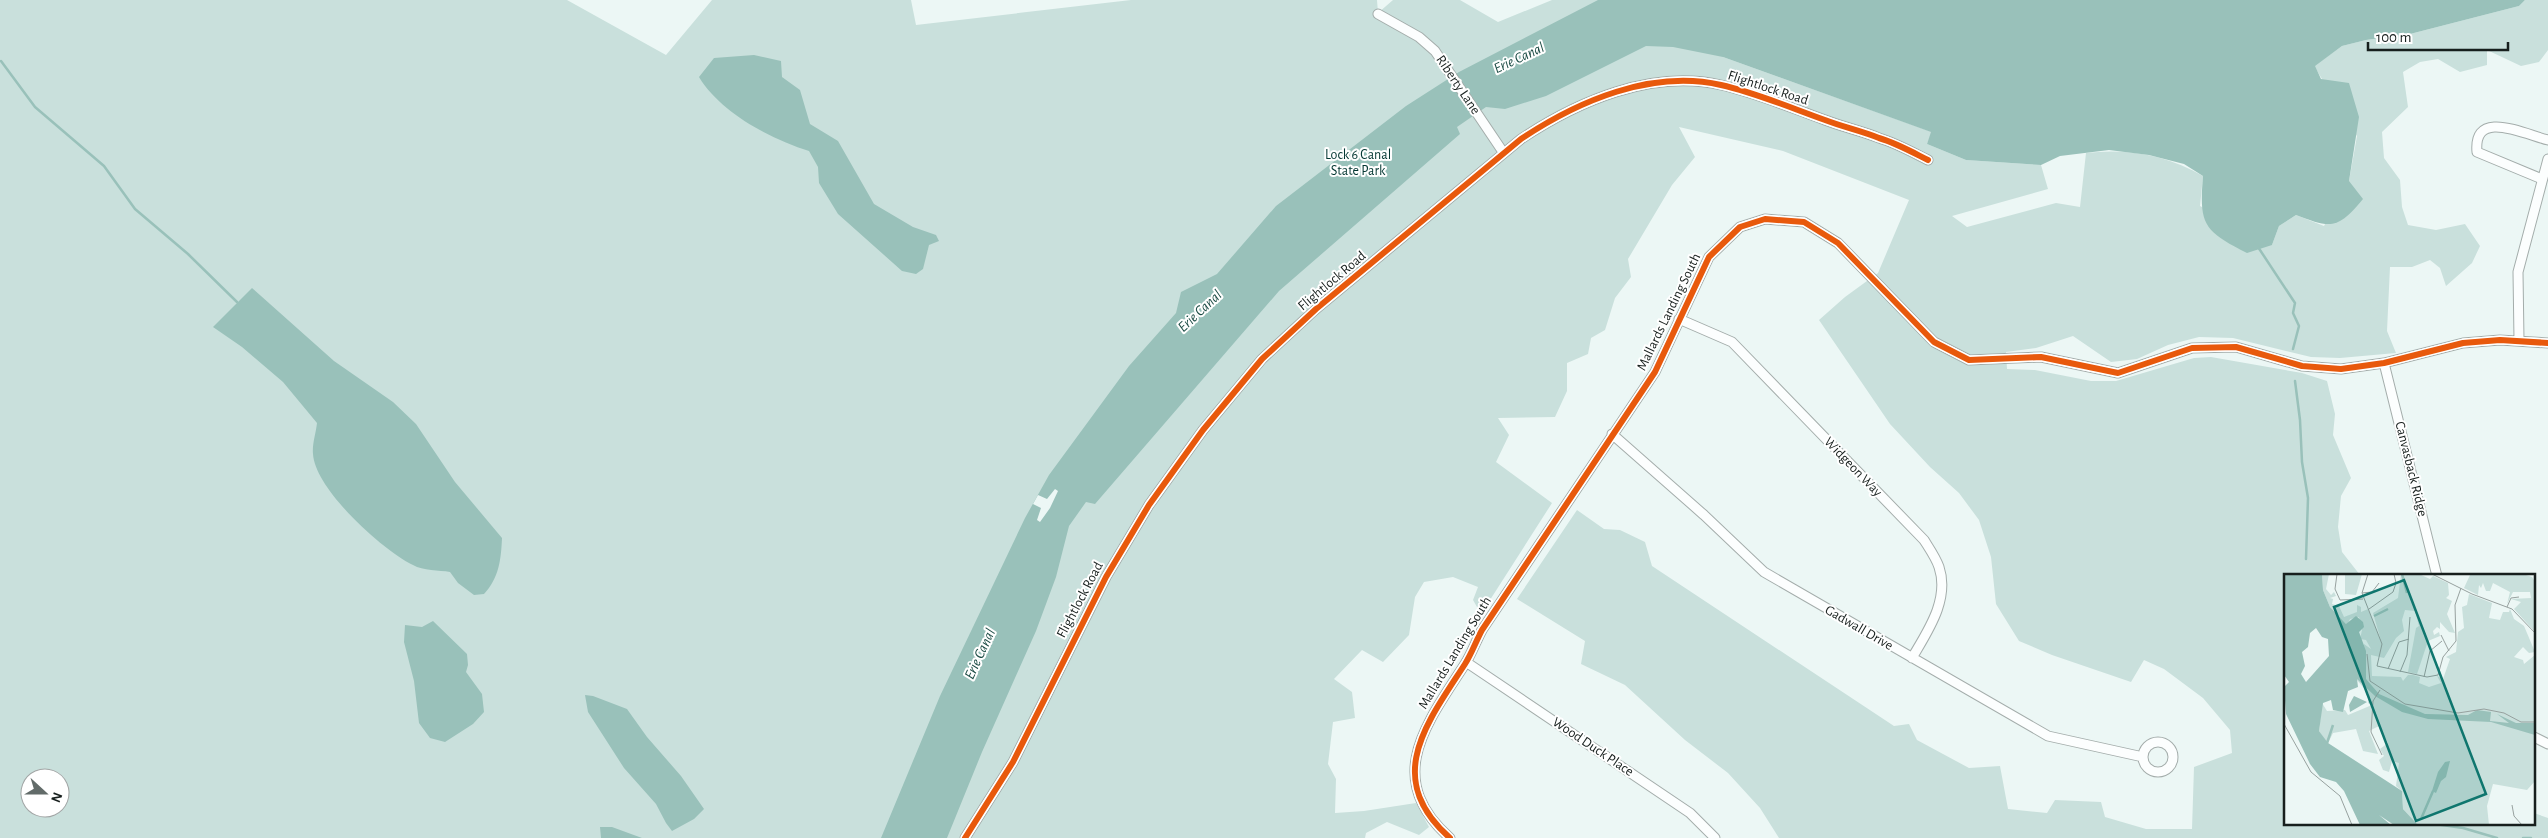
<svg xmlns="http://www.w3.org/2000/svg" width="2548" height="838" viewBox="0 0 2548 838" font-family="'Alegreya Sans',sans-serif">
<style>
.green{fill:#c9e0dc;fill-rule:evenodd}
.water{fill:#99c1ba}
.pier{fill:#ecf7f5}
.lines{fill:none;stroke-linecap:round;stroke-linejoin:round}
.stream{stroke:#99c1ba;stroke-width:2.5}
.street-casing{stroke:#a4adab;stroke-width:11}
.street{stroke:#fcfefe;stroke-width:9}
.cycleway-casing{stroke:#fff;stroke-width:9}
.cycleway{stroke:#e8590c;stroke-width:6}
.labels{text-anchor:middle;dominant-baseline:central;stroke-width:4;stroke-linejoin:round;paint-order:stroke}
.street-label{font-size:14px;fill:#171f1d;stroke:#fff}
.park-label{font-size:14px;fill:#023631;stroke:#fff}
.water-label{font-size:15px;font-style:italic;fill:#1b4b44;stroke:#fff}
.inset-river{fill:none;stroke:#99c1ba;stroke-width:2.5}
.inset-road{fill:none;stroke:#97a19f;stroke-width:1}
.view{fill:#0f766e;fill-opacity:0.15;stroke:#0f766e;stroke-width:2.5}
.inset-edge{fill:none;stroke:#171f1d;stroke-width:2.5}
</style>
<rect width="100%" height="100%" fill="#ecf7f5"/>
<!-- green -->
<path class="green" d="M0,0H567L666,55L712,0H911L916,25L1131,0H1377L1378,13L1393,0H1460L1498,22L1552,0H1718L1723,57L1932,132L1927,144L1966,160L2041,165L2048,189L1952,216L1967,227L2056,203L2080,207L2086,153C2126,148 2168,155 2203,176L2200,206L2272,245L2279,226L2296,215L2324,226L2349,181L2357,136L2314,66L2342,46L2366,40L2410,34L2519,6L2525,0H2548V50L2539,62L2521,66L2487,50V65L2460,72L2438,59L2420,62L2403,72L2408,107L2382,132L2384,158L2400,180L2402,207L2408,225L2436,230L2465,224L2480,246L2472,263L2446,286L2440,268L2430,260L2412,267H2390L2387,331L2396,353L2340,358L2311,357L2233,338L2199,337L2168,345L2137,359L2111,362L2073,336L2036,348L2006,352L2007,369L2035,370L2091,381H2116L2194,358L2211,357L2302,373L2327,381L2335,414L2333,435L2351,478L2341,496L2338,527L2342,552L2360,575L2286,576V824H2534V813L2548,818V838H1779L1760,808L1728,773L1685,740L1625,685L1581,664L1585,641L1517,599L1577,510L1604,529L1620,530L1645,542L1652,566L1894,726L1909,724L1917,740L1969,768L2000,766L2008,809L2047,813L2055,800L2101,802L2105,817L2146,829H2192L2194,767L2232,753L2230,730L2203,698L2164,669L2144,660L2131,682L2052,655L2019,641L1996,604L1991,557L1979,520L1959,493L1930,467L1890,424L1819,320L1845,297L1878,273L1909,200L1783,151L1679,127L1695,157L1672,185L1628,259L1631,277L1615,298L1605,330L1591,338L1588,354L1567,363V391L1555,417L1498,418L1509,435L1496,462L1552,503L1481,614L1473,600L1478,587L1453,577L1424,582L1415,597L1409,635L1383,662L1362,650L1334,679L1352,692L1355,718L1333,722L1328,764L1336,779L1335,813L1364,811L1416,803L1429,827L1419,835L1387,822L1366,833L1365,838H0ZM30,778H60V808H30Z"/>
<!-- water -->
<path class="water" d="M1598,0H2525L2519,6L2410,34L2366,40L2342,46L2315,66L2321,79L2349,83L2359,117L2349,181L2363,199C2338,229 2332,229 2296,215L2279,226L2272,245L2247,253C2203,231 2199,224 2203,176L2184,164L2149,155L2109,150L2060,156L2041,165L1966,160L1927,144L1931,132L1723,57L1673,47L1646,46L1546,96L1505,109L1486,107L1457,127L1460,134L1279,291L1095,504L1086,502L1069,526L1056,577L1036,631L982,752L947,838H881L940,696L1025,518L1049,475L1129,366L1176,313L1181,292L1217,274L1276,206L1406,106L1459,72Z
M754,55L781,61L782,77L800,90L810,124L838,141L874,204L913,227L936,235L939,241L929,245L923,269L916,274L902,271L838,214L819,183L818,167L809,151C770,139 720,112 699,77L714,58Z
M252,288L334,361L393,402L416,424L455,482L502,538C501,560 499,578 484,594L474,595L458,583L450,572C439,570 423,571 413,565C382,550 315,489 313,454C312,444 316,433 317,423L283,382L242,347L213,327Z
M433,621L467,654L468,665L466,672L482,694L484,712L473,724L445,742L430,738L419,723L414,681L404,642L405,625L422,627Z
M585,695L593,696L627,709L647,737L681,776L704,809L694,819L672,831L666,823L656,804L624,768L588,712Z
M600,827H612L642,838H601Z"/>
<!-- pier -->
<path class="pier" d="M1055,489L1058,491L1050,508L1040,522L1037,520L1041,508L1033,504L1038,495L1047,499Z"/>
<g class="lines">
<!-- stream -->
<path class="stream" d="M1,61L35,107L104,166L135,209L188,254L237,302
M2258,247L2295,303L2293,313L2299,326L2293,349
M2295,381L2300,420L2302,462L2308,498L2306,559
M2435,824L2463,828L2497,838
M2523,838H2531"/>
<!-- street casing -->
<g class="street-casing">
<path id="street" d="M1378,14L1419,37L1435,51L1503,152
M2542,179L2477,152C2473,108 2524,134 2548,140
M1679,319L1732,342L1924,540C1929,548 1936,558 1939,567C1950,600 1927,632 1912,658
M2519,340L2518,272L2548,159
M2384,363L2437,576
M1612,434L1704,515L1764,572L2048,736L2143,757
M1466,662L1690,813L1715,838
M2534,737L2548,744
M2143 757a15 15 0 1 1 30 0a15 15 0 1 1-30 0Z
M965,838L1013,762L1106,577L1149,505L1203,430L1262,359L1316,309L1521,139C1578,101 1652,69 1721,85C1757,93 1791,108 1825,120C1843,127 1862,131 1879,138C1896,143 1912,152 1928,160
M1450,838C1382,778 1427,723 1465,664C1472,653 1476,641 1482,630L1655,372L1709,257L1740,227L1765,219L1804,222L1838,243L1934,342L1969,360L2041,357L2118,373L2192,348L2236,347L2302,366L2341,369L2384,363L2463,343L2500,340L2548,343"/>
</g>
<!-- street -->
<use href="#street" class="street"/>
<!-- cycleway casing -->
<g class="cycleway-casing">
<path id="cycleway" d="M965,838L1013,762L1106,577L1149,505L1203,430L1262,359L1316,309L1521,139C1578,101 1652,69 1721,85C1757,93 1791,108 1825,120C1843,127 1862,131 1879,138C1896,143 1912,152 1928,160
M1450,838C1382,778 1427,723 1465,664C1472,653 1476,641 1482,630L1655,372L1709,257L1740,227L1765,219L1804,222L1838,243L1934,342L1969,360L2041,357L2118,373L2192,348L2236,347L2302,366L2341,369L2384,363L2463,343L2500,340L2548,343"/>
</g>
<!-- cycleway -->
<use href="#cycleway" class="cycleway"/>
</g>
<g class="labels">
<!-- street labels -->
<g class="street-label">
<text transform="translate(1458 85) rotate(56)">Riberty Lane</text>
<text transform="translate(1768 88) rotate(18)">Flightlock Road</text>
<text transform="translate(1332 281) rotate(-40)">Flightlock Road</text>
<text transform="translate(1669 312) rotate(-64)">Mallards Landing South</text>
<text transform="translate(1853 467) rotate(46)">Widgeon Way</text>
<text transform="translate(2411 469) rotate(76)">Canvasback Ridge</text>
<text transform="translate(1080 600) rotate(-62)">Flightlock Road</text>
<text transform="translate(1859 628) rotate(30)">Gadwall Drive</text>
<text transform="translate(1455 653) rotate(-59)">Mallards Landing South</text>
<text transform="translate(1593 747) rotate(34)">Wood Duck Place</text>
</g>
<!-- park labels -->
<g class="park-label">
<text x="1358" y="155">Lock 6 Canal<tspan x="1358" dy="16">State Park</tspan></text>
</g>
<!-- water labels -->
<g class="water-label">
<text transform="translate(1519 58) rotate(-25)">Erie Canal</text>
<text transform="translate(1200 311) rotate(-43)">Erie Canal</text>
<text transform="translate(980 654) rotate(-65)">Erie Canal</text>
</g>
</g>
<!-- overview -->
<g transform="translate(2284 574)">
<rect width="251" height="251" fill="#ecf7f5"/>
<path d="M38,0H45L42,15L47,21L50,18L52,22L46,24L49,25L48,30L55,32L60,43L73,38V31L77,33V38L84,35L97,67L89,39L114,24L117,0H135L146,5L149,2L164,9L165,21L162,24L168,27L163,40L171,59L165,58L156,48V55L153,53L149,57L150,61L155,58L156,62L144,67L133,100L124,98L132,54L135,52L131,37L121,36L118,46L120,57L112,64L100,84L87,81L88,102L117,103L119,107L124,101H129L136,103L135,109L145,113L157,109L153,102L159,105L166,85L162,83L172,78L174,58L180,54L178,33L183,31L185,20L208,29L205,44L216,46L219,38H225L226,35L230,45L240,52L251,78L245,79L239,73L230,83L239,86L240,90L251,81V207L243,216L209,210L203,232L205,251H134L119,235L118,217L112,212L115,189L108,187L105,198L99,196L95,186L100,182L96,175L104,169L95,152L85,157L94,180L79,177L72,155L49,159L44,169L41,166L35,157L38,129L43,137L61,136L64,141L88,131L84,129L85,120L72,105L81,100L80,70L87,75L82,66L76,65L78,56L75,43L66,45L63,51L46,33L39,16ZM61,0H78L72,21L61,20ZM182,0H239L248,3L251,8V58L230,35L237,28L227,25L247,24L246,18H229L223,30L226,18L209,9L206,17H202L199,9L197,14L195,11L194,21L180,14L186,1Z" fill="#c9e0dc"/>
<path d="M0,0H38L39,16L46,33L62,50L72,42L79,48L80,53L75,58L82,77V105L95,120L141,140L184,141L193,136L207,138L206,147L225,149L213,140L232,149H251V161L207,148L144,145L118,138L91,122L73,105L74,113L64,117L59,138L49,136L47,126L39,129L35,157L44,169L118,217L119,235L134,251H110L95,241L107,251H76L60,217L52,208L36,203L26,190L2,140L0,113L5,108L0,101ZM32,54L38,63L44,65L45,82L22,108L17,100L21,92L18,78L24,73L26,59ZM70,122L83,128L66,138L65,131ZM166,187L162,203L157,207L152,219L148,217L154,198L161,188Z" fill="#99c1ba" fill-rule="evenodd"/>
<path class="inset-river" d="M118,0L123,19M90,42L104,35M43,169L49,151M137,245L149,217"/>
<path class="inset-road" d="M53,0L51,15L56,26L79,25M84,0L78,19L98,70L93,92L143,103L154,101L159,83L172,67L171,31L177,14M148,0L188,20L228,35L252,60M78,19L88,18L95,9M223,33L227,24L235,23M85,35L109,18L112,9L110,0M157,61L165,77M83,80L86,107L121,130L174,139L200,135L220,139L237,148H252M104,95L115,68L125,65M116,98L123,81L126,43M140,103L146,77L158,67M96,116L89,127L87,158L98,181M0,150L27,198L56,222L68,251M228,231L230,242L238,251"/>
<path class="view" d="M120,6L202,220L132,247L50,33Z"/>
<rect width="251" height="251" class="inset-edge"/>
</g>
<!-- north arrow -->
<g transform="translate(45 793) rotate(111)"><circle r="24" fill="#ffffff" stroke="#a2a5a5"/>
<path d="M0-4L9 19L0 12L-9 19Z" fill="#626b69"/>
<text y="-8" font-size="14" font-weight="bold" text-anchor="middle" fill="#171f1d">N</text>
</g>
<!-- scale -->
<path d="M2368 42v8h140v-8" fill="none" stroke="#171f1d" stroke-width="2.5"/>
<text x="2376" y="42" font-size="15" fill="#171f1d" stroke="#ffffff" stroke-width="4" paint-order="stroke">100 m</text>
</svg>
